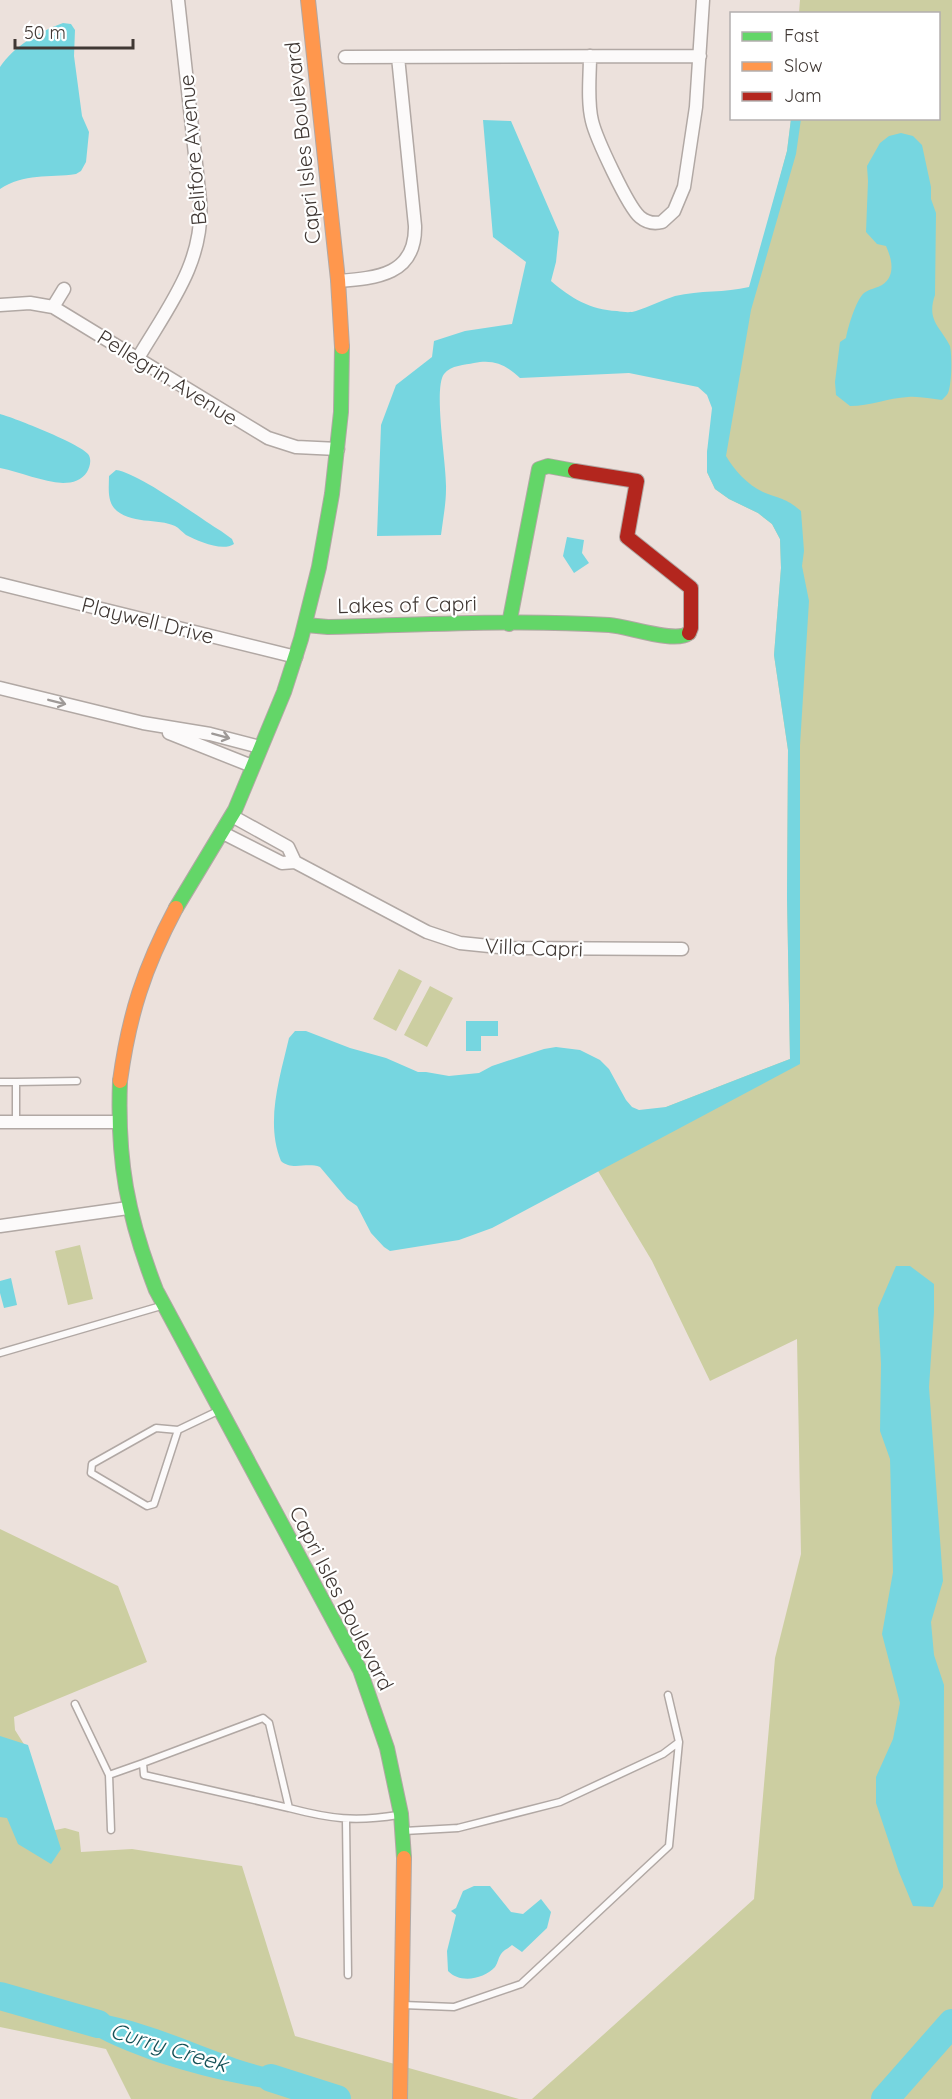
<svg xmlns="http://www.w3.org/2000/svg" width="952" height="2099" viewBox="0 0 952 2099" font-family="Quicksand,sans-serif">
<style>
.green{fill:#cccea1}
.water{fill:#76d6e0}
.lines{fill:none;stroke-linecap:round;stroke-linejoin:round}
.river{stroke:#76d6e0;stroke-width:28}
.lane-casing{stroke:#b1a8a4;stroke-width:9}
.street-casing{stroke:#b1a8a4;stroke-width:15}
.fast-casing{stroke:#b1a8a4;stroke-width:16}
.slow-casing{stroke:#b1a8a4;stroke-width:16}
.jam-casing{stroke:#b1a8a4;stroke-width:16}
.lane{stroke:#fcfafa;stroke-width:6}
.street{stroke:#fcfafa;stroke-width:12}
.fast{stroke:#63d668;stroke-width:14}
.slow{stroke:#ff974d;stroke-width:14}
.jam{stroke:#b3261e;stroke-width:14}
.oneway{stroke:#9e9997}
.labels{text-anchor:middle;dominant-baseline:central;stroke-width:4.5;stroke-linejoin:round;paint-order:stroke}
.street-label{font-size:21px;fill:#403834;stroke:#fff}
.water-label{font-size:22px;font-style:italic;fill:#155157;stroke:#fff}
</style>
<rect width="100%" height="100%" fill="#ece1dc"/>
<!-- green -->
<path class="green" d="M800,0H952V2099H532L754,1899L775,1658L801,1554L797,1339L710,1381L652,1261L598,1171L666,1107L790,1059L787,897L788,750L774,655L781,568L780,539L772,524L758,513L729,499L715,489L707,472V452L787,151L791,119L938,118V14L799,13Z
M399,969L422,981L396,1031L373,1019Z
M430,986L453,998L427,1047L404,1035Z
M80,1245L93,1299L68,1305L55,1251Z
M0,1529L118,1586L147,1662L14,1717L15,1730L27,1749L51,1831L65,1828L79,1832L81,1852L132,1849L242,1866L295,2036L519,2099H131L106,2049L0,2027Z"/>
<!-- water -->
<path class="water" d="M63,23L71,24L75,30L74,56L82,116L89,132L86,162L81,171L76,174C49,178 24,173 0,189V67C14,46 39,32 63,23Z
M791,119H801L796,154L751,310L726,456C734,470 748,485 763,492C780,499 786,498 801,511L804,551L802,566L809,601L800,745V1064L492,1228L459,1240L390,1251L384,1247L371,1233L357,1206L347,1199L320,1167C306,1162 292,1171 281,1161C265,1122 280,1077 289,1038L295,1031H306L350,1048L386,1058L418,1072H426L449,1076L479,1073L492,1066L544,1049L556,1047L580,1050L600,1060L609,1069L626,1100L632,1107L639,1110L666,1107L790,1059L787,897L788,750L774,655L781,568L780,539L772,524L758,513L729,499L715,489L707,472V452L712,408L707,395L698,387L629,373L520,378C506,365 494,359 474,363C465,365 451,365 444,374C433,389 447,466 446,489C446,504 443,519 441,535L377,536L381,425L396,385L432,357L434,341L465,331L512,324L526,262L493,237L483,120L511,121L559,232L556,262L551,281C571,298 590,310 617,311C623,312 630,313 636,311C649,307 662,300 675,296C700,290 725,293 749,287L787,151Z
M901,133L913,136L922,145L931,187V199L936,213L935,295C926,321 941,327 950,346C952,354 952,384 948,393C947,395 944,398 942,400C931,399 919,396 908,397C888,398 870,406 850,406L836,395L835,382L840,342L846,338C848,327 856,300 864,293C869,289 877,288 882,285C896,276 892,259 886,246L877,244L866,232L868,181L867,166L880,143L889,136Z
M0,414C15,418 80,444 88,454C92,459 90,467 87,472C82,480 73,483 63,483C42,482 21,472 0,468Z
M116,470C139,473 198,517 221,531L232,539L234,544C222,552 198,541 186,535C182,532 179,528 175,526C159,518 129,525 114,508C107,499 109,486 109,476Z
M567,537L584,540L582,553L589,563L574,573L563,556Z
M498,1021V1036H481V1051H466V1021Z
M896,1266H910L934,1284V1312L929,1387L943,1581L931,1622L934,1655L944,1685L943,1887L933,1907L913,1906L899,1872L876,1803V1777L893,1739L900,1703L882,1634L893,1572L890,1459L880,1431L881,1364L878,1308Z
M11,1278L17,1305L4,1308L0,1293V1281Z
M0,1736L28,1745L61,1849L51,1864L18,1844L7,1818L0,1817Z
M474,1886H490L511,1912L523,1914L541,1899L551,1912L547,1928L522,1952L512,1945C509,1948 503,1950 501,1954C498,1958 498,1963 495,1967C484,1979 460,1984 448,1971L447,1951L456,1915L451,1911L456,1908L463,1891Z
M69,2010C128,2013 181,2039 237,2059C259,2066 282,2072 304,2077L309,2095C226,2084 128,2063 59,2014Z"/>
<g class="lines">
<!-- river -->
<path class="river" d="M0,1996L98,2024
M271,2078L337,2099
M885,2099L952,2023"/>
<!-- lane casing -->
<g class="lane-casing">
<path id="lane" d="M0,1082H16V1122
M16,1082L77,1081
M0,1353L161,1306
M156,1428L178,1430L154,1504L147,1506L91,1473L92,1464Z
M178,1430L220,1410
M75,1704L109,1775L111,1830
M263,1718L269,1723L289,1808L144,1775L143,1763Z
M109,1775L143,1763
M289,1808C331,1819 355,1822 398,1815
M346,1820L348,1975
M404,1831L458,1828L560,1802L663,1754L679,1742L668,1695
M403,2005L454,2007L521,1984L669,1846L679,1742"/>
</g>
<!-- street casing -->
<g class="street-casing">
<path id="street" d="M590,56C590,76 587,101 592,121C596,138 628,207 640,217C646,222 654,224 662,222L674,211L684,187L696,107L703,0
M345,57L700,56
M338,281C377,278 416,275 415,226L398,57
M0,305L30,303L53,307L268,438L296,447L338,449
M53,307L64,289
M138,358C168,307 205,262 200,200L178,0
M0,584L296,657
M0,688L143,723L210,734L260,747
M169,733L252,766
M232,816L288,847L295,862
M223,833L282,863L295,862L427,932L460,943L509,948L682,949
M0,1122H118
M0,1226L128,1208"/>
</g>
<!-- fast casing -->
<g class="fast-casing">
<path id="fast" d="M509,624L539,469L548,466L575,471
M306,625L328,627C421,625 516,619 609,625C628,626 675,644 689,633
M176,908L235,810L284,692L301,639L319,567L332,494L341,412L342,347
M120,1081C117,1161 127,1215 156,1290L360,1670L387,1748L401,1814L404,1858"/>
</g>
<!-- slow casing -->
<g class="slow-casing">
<path id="slow" d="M308,0L338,280L342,347
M120,1081C129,1015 144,968 176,908
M400,2099L404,1858"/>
</g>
<!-- jam casing -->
<g class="jam-casing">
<path id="jam" d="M575,471L637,481L627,537L691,588V628L689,633"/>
</g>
<!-- lane -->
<use href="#lane" class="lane"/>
<!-- street -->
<use href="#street" class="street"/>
<!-- fast -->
<use href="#fast" class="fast"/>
<!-- slow -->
<use href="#slow" class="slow"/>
<!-- jam -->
<use href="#jam" class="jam"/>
</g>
<!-- one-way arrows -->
<defs><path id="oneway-shaft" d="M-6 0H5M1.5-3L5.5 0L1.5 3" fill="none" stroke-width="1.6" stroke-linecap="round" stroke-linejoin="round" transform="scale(1.5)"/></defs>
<g class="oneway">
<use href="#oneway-shaft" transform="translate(57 702) rotate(14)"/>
<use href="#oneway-shaft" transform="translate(221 736) rotate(15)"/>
</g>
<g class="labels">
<!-- street labels -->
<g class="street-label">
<text transform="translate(302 143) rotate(-96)">Capri Isles Boulevard</text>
<text transform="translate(192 150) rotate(-95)">Belifore Avenue</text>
<text transform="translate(168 377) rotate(32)">Pellegrin Avenue</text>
<text transform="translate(407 604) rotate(-1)">Lakes of Capri</text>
<text transform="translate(148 620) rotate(14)">Playwell Drive</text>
<text transform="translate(534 947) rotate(2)">Villa Capri</text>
<text transform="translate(342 1598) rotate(63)">Capri Isles Boulevard</text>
</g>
<!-- water labels -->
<g class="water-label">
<text transform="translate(169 2047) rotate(17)">Curry Creek</text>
</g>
</g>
<!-- legend -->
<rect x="730" y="12" width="210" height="108" fill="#ffffff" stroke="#b3afae" stroke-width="1.5"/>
<rect x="742" y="32" width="30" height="9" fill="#63d668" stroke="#b3afae" stroke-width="1.5"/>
<text x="784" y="42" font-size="18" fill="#403834">Fast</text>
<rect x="742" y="62" width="30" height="9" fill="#ff974d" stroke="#b3afae" stroke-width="1.5"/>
<text x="784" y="72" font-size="18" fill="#403834">Slow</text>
<rect x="742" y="92" width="30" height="9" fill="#b3261e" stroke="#b3afae" stroke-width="1.5"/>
<text x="784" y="102" font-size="18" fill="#403834">Jam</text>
<!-- scale -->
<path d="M15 39v9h118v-9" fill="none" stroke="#403834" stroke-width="3"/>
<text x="24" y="39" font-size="18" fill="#403834" stroke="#ffffff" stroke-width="4.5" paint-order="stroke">50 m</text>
</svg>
